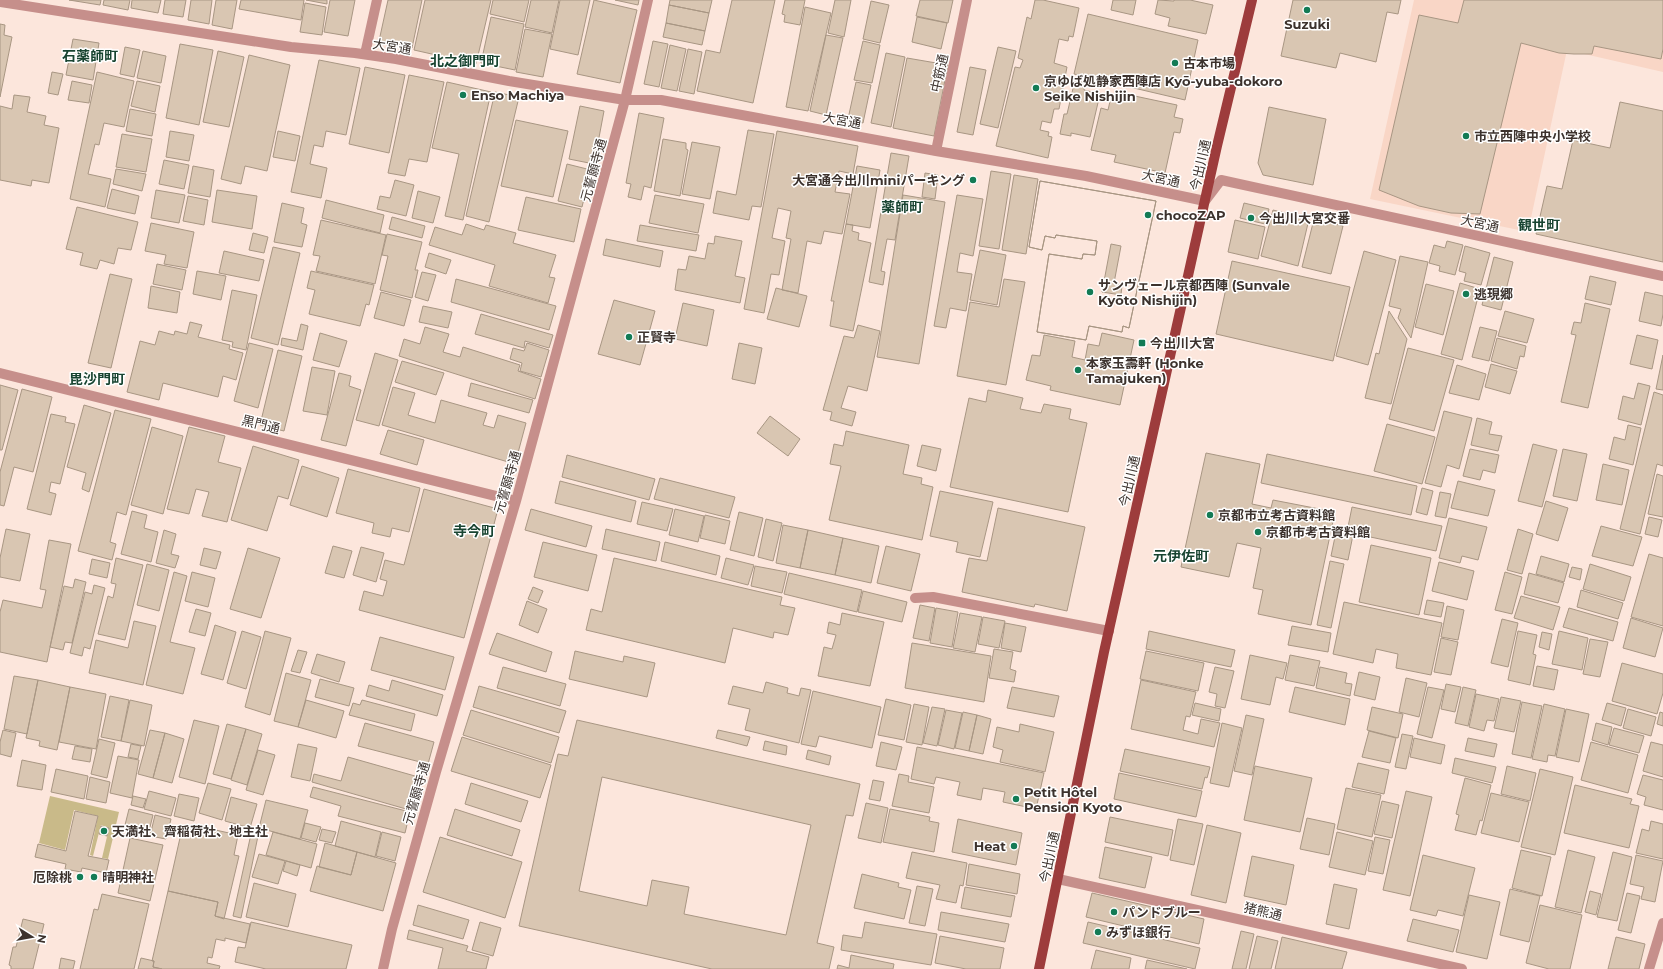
<svg xmlns="http://www.w3.org/2000/svg" width="1663" height="969" viewBox="0 0 1663 969" font-family="Montserrat,'Noto Sans JP',sans-serif">
<style>
.built{fill:#f9d6c6}
.green{fill:#c9ba89}
.building{fill:#d9c6b2;stroke:#a89683;fill-rule:evenodd}
.lines{fill:none;stroke-linecap:round;stroke-linejoin:round}
.minor{stroke:#c68f8b;stroke-width:10}
.major{stroke:#9d3c3c;stroke-width:10}
.poi-dot{fill:#137b55;stroke:#fff;stroke-width:1.5}
.labels{text-anchor:middle;dominant-baseline:central;stroke-width:3;stroke-linejoin:round;paint-order:stroke}
.poi-label{font-size:13px;font-weight:bold;fill:#3c322d;stroke:#fff;text-anchor:start}
.street-label{font-size:13px;fill:#3c322d;stroke:#fff}
.neighbourhood-label{font-size:14px;font-weight:bold;fill:#184431;stroke:#fff}
</style>
<rect width="100%" height="100%" fill="#fce6dc"/>
<!-- built -->
<path class="built" d="M1414,0H1663V72L1567,50L1528,232L1370,199Z"/>
<!-- green -->
<path class="green" d="M50,796L119,812L108,859L102,858L109,828L101,825L93,856L90,855L98,816L74,810L65,850L39,843Z"/>
<!-- building -->
<path class="building" d="M69,0H101L100,5Z
M104,0H130L128,10L103,5Z
M132,0H161L158,13L131,8Z
M165,0H186L183,17L163,14Z
M191,0H212L209,24L188,20Z
M216,0H237L232,29L212,25Z
M241,0H304L301,20L239,9Z
M306,0H327V4Z
M330,0H355L348,36L324,32Z
M388,0H422L412,48L379,41Z
M425,0H491L476,64L414,50Z
M493,0H529L524,22L490,14Z
M531,0H559L552,33L525,27Z
M560,0H590L578,55L550,49Z
M594,0L637,10L620,83L577,74Z
M615,0H639L638,5Z
M670,0H712L709,13L669,5Z
M732,0H775L753,103L697,91L706,50L720,53Z
M785,0H805L800,25L784,22L785,15L782,14Z
M835,0H851L844,37L828,33Z
M920,0H953L948,23L916,16Z
M1035,0H1043L1079,8L1073,37L1069,36L1068,41L1059,39L1054,63L1067,67L1059,109H1054L1051,123L1042,121L1040,130L1049,132L1048,136L1052,137L1048,158L996,146L1015,67L1020,68L1023,60L1018,58L1027,17L1031,19Z
M1113,0H1136L1133,15L1111,10Z
M1158,0L1174,1V0H1190L1213,5L1206,34L1168,26L1170,18L1155,14Z
M1293,0H1401L1398,14L1387,12L1376,62L1340,53L1336,68L1281,56Z
M1464,0H1663V49L1661,59L1594,46L1592,54H1574L1559,53L1521,43L1480,214L1451,213L1419,206L1379,190L1419,15L1458,23Z
M871,1L889,5L880,43L863,39Z
M305,3L326,7L322,35L300,32Z
M669,5L709,13L705,31L666,23Z
M805,7L831,13L808,111L786,107Z
M1088,14L1198,40L1185,100L1074,74Z
M491,17L524,24L515,70L481,63Z
M917,17L947,23L941,49L912,42Z
M666,23L705,31L702,45L663,37Z
M0,24L5,25L4,35L12,37L0,97Z
M525,29L552,34L543,77L516,72Z
M826,35L843,38L826,115L810,111Z
M73,39L99,43L93,80L66,75Z
M653,41L668,44L659,87L644,84Z
M863,41L880,45L872,83L854,80Z
M180,44L213,50L199,125L166,118Z
M670,45L686,49L677,91L661,88Z
M125,47L140,50L134,77L120,74Z
M998,47L1016,51L998,128L980,124Z
M688,49L702,52L694,94L679,91Z
M143,51L166,56L161,83L137,78Z
M218,51L244,57L229,127L203,122Z
M886,53L905,57L891,127L871,123Z
M249,55L290,65L267,171L245,166L241,184L221,179Z
M907,58L948,65L934,136L893,128Z
M319,60L360,68L346,135L326,131L323,147L314,145L310,164L327,168L321,198L291,192Z
M365,67L405,75L389,153L349,144Z
M970,67L986,70L973,135L957,132Z
M52,72L63,74L58,95L48,93Z
M97,72L134,81L124,127L104,123L99,145L95,144L88,174L111,179L105,207L70,199Z
M409,75L444,82L427,162L409,159L405,176L388,173Z
M1075,80L1085,83L1084,90L1100,94L1090,137L1071,133V136L1060,134L1064,114H1067Z
M72,81L92,85L89,103L68,100Z
M137,81L160,86L155,112L131,106Z
M447,82L491,92L463,220L445,216L459,154L432,148Z
M856,82L871,85L863,123L848,119Z
M495,92L519,97L489,222L466,216Z
M14,95L30,97L27,112L46,116L44,125L59,128L49,183L32,180L31,186L0,180V106L12,109Z
M1130,95L1177,105L1174,117L1183,119L1180,133L1174,132L1165,173L1114,162L1116,155L1091,150L1101,108L1108,110L1111,97L1129,101Z
M1620,102L1663,111V262L1536,234L1547,186L1562,189L1573,140L1610,148Z
M580,106L604,111L594,164L569,159Z
M1269,107L1326,119L1313,185L1263,175L1258,163Z
M130,109L156,114L152,136L126,131Z
M639,113L664,118L651,188L644,186L641,200L628,197L631,184L626,183Z
M516,120L568,131L553,197L501,186Z
M748,130L774,134L761,207L752,206L749,220L713,213L717,191L736,195Z
M170,131L194,135L189,161L166,157Z
M278,131L300,136L295,161L273,157Z
M777,131L858,146L853,174L839,171L835,192L850,194L842,234L824,231L821,244L807,241L798,293L782,290L791,239L786,238L791,211L778,208L772,238L785,241L779,275L771,274L764,313L744,309Z
M122,134L152,139L146,172L116,167Z
M663,139L686,143V149L688,150L680,196L654,191Z
M692,142L720,147L710,199L682,194Z
M891,153L909,156L895,240L887,239L881,271L885,272L883,285L869,282Z
M164,160L189,165L184,189L159,184Z
M567,164L591,170L582,207L558,201Z
M193,166L214,170L210,197L188,193Z
M857,166L880,170L870,228L846,224Z
M116,169L146,174L142,191L113,184Z
M991,171L1011,174L999,249L979,246Z
M925,173L938,175L935,199L922,197Z
M1014,175L1038,179L1026,254L1002,250Z
M395,180L414,185L406,216L377,209L380,196L390,198Z
M1040,181L1156,201L1129,328L1123,326L1122,332L1089,326L1086,340L1037,332L1049,254L1082,259L1083,254L1095,255L1097,241L1056,235L1055,238L1045,236L1042,250L1029,247ZM1111,244L1121,246L1114,283L1122,285L1121,295L1102,292Z
M1040,181L1156,201L1129,328L1123,326L1122,332L1089,326L1086,340L1037,332L1049,254L1082,259L1083,254L1095,255L1097,241L1056,235L1055,238L1045,236L1042,250L1029,247Z
M112,189L139,196L135,214L107,208Z
M156,190L185,195L179,223L151,218Z
M217,190L257,196L252,229L212,222Z
M418,191L440,197L433,223L412,218Z
M655,195L704,204L698,233L649,223Z
M903,195L945,202L919,364L877,357Z
M957,195L983,199L973,256L960,253L957,272L972,274L966,311L950,308L946,328L934,326Z
M188,196L208,200L204,225L183,221Z
M526,197L581,209L574,242L518,230Z
M326,200L384,215L380,233L322,218Z
M282,203L304,208L301,223L307,225L302,247L274,242Z
M1244,203L1269,209L1265,224L1240,218Z
M77,207L138,222L131,250L118,248L114,264L100,260L97,269L80,265L83,253L66,249Z
M1273,210L1309,219L1298,266L1261,256Z
M392,217L425,226L422,238L389,229Z
M1314,219L1343,226L1331,274L1302,267Z
M321,220L386,235L375,284L316,271L320,256L313,255Z
M1235,220L1265,227L1258,259L1228,252Z
M151,223L194,232L187,268L164,264L166,255L145,251Z
M466,224L484,230L486,225L516,233L513,243L556,255L549,277L555,278L548,303L489,286L495,265L429,245L435,227L462,235Z
M846,224L853,225L852,231L859,233L858,240L871,243L853,331L830,326L834,301H831Z
M640,225L699,235L696,251L637,241Z
M253,233L268,237L264,253L249,250Z
M387,234L422,242L415,270H418L412,298L380,290L388,256L382,255Z
M715,236L742,241L735,276L745,278L740,303L675,290L678,269L686,270L689,256L705,259L708,243L714,244Z
M606,239L663,251L660,267L603,255Z
M1447,241L1463,245L1455,275L1439,271L1440,266L1429,263L1434,245L1445,248Z
M1465,246L1490,253L1481,285L1464,281L1466,273L1459,271Z
M273,247L300,253L278,345L251,338Z
M980,250L1006,255L997,305L970,300Z
M224,251L264,260L259,281L219,273Z
M1364,251L1396,260L1368,365L1336,356Z
M429,253L451,260L446,274L425,267Z
M1400,256L1428,262L1411,338L1398,318L1401,309L1389,306Z
M1494,257L1513,262L1501,310L1482,305Z
M1232,261L1350,287L1333,361L1216,334Z
M157,264L186,270L182,290L153,284Z
M197,271L226,276L221,300L193,294Z
M311,271L374,285L369,305L366,304L360,326L309,314L315,290L307,288Z
M422,272L436,275L428,301L415,297Z
M110,274L132,279L111,368L88,363Z
M1590,276L1616,282L1611,305L1585,299Z
M456,279L556,306L549,330L451,302Z
M1004,279L1025,282L1006,385L957,376L970,302L999,307Z
M1460,283L1480,289L1462,360L1441,354Z
M1426,284L1454,291L1443,335L1415,327Z
M151,286L180,292L177,313L148,308Z
M776,288L807,296L799,327L767,319Z
M232,290L257,295L246,350L232,347L233,342L222,340Z
M381,292L411,300L404,326L374,318Z
M1645,292L1663,296V314L1661,326L1639,321Z
M614,300L655,311L640,365L598,354Z
M683,303L714,310L707,346L675,339Z
M1585,303L1610,309L1588,408L1561,402L1576,335L1571,334L1574,322L1581,323Z
M423,306L452,312L448,328L419,322Z
M1389,311L1407,339L1391,404L1365,398L1376,353L1379,354Z
M1505,311L1534,319L1527,343L1498,336Z
M481,314L553,335L549,348L525,341L524,348L475,334Z
M190,322L202,325L198,337L230,345L229,349L243,353L236,380L223,376L218,397L163,383L159,400L127,392L140,341L155,345L159,331L174,335L175,331L187,334Z
M301,324L308,326L303,350L281,345L282,338L297,341Z
M858,325L880,331L867,391L848,386L841,408L856,412L852,426L830,420L832,412L823,410L844,336L854,338Z
M425,327L449,334L443,352L460,357L463,347L520,365L518,371L541,379L535,399L399,356L404,339L420,344Z
M1480,327L1497,331L1489,361L1472,357Z
M320,333L347,341L339,367L313,360Z
M1102,333L1134,340L1120,405L1050,390L1051,386L1026,380L1032,355L1040,356L1044,335L1075,341L1072,357L1085,360L1088,344L1099,346Z
M1637,335L1658,340L1652,369L1630,364Z
M1497,338L1526,346L1524,357L1520,356L1517,369L1491,361Z
M249,343L273,349L258,408L234,401Z
M527,343L549,350L541,377L520,371L522,363L510,359L513,348L524,351Z
M739,343L762,348L755,384L732,379Z
M1408,348L1454,360L1434,431L1389,419Z
M278,350L302,356L284,431L260,425Z
M375,353L398,360L379,426L356,420Z
M1663,355V390L1656,389Z
M402,361L444,373L436,395L395,382Z
M1491,364L1517,371L1510,394L1485,387Z
M1457,365L1486,374L1479,400L1449,393Z
M312,367L335,371L327,415L303,411Z
M339,373L351,376L349,386L361,390L346,446L321,440Z
M471,383L533,400L529,413L468,396Z
M1638,383L1650,386L1641,425L1618,419L1623,396L1634,399Z
M0,385L18,390L2,450H0Z
M393,387L415,393L408,415L435,423L441,400L487,413L483,425L494,428L498,415L526,423L515,464L382,425Z
M22,389L52,397L33,472L14,467L4,506L0,505V472Z
M988,390L1023,398L1020,409L1041,413L1044,404L1071,409L1069,419L1087,423L1068,512L950,487L969,398L986,402Z
M1654,392L1663,395V466L1657,464L1640,534L1620,529Z
M84,405L111,413L89,492L82,489L86,473L67,467Z
M115,410L151,419L126,515L117,512L110,542L116,544L112,560L78,551Z
M1444,411L1472,418L1459,469L1447,465L1441,487L1425,483Z
M51,414L66,417L65,422L75,424L60,484L51,482L49,492L56,494L51,515L27,509Z
M770,416L800,439L788,456L757,433Z
M1477,418L1492,422L1489,434L1502,436L1498,451L1471,445Z
M1387,424L1435,437L1422,484L1374,471Z
M1628,425L1641,428L1633,465L1609,459L1614,437L1625,440Z
M152,427L183,436L163,514L131,505Z
M189,427L225,436L218,462L241,468L227,522L202,516L209,492L196,489L189,514L167,509Z
M388,430L424,440L417,465L380,454Z
M846,431L909,445L903,474L922,478L921,484L933,487L922,540L829,520L841,466L830,464L834,444L843,446Z
M1533,444L1557,450L1542,507L1518,501Z
M922,445L941,449L936,471L917,466Z
M253,446L299,460L288,499L278,496L267,531L231,520Z
M1470,449L1499,455L1495,473L1483,470L1480,480L1463,476Z
M1563,449L1587,454L1577,501L1553,496Z
M1206,453L1260,464L1252,504L1271,508L1273,500L1335,512L1311,625L1258,614L1263,590L1253,588L1261,548L1237,543L1229,577L1181,567Z
M1267,454L1417,486L1411,515L1261,483Z
M567,455L655,479L649,500L562,477Z
M1603,464L1629,470L1622,505L1596,500Z
M302,466L339,478L327,517L290,505Z
M348,469L420,488L409,532L392,528L390,537L372,533L374,523L336,513Z
M1657,474L1663,476V517L1648,514Z
M660,478L735,497L729,518L654,499Z
M560,481L636,501L631,522L555,503Z
M1458,481L1495,490L1488,516L1451,508Z
M1422,488L1433,491L1427,515L1416,512Z
M424,489L498,509L464,638L359,610L364,591L383,596L387,581L380,579L385,560L404,565Z
M940,491L993,502L980,557L956,552L958,542L930,536Z
M1440,492L1451,494L1446,518L1435,516Z
M1546,501L1568,508L1558,541L1536,534Z
M642,502L673,509L667,531L637,524Z
M1352,507L1442,526L1436,551L1347,532Z
M998,508L1085,527L1067,611L1035,604L1034,607L962,592L969,558L987,561Z
M531,509L592,526L586,547L525,530Z
M675,509L704,516L698,542L669,535Z
M132,511L147,515L144,528L158,532L151,562L121,554Z
M739,512L763,518L754,556L730,550Z
M705,515L730,521L725,544L700,538Z
M1649,517L1662,520L1658,537L1645,534Z
M1449,518L1487,527L1478,560L1462,556L1460,563L1439,558Z
M766,519L782,523L773,561L758,557Z
M783,525L808,530L800,568L776,563Z
M1601,526L1642,537L1633,566L1592,556Z
M6,529L30,534L20,581L0,577V558Z
M606,529L660,542L656,561L602,549Z
M1518,529L1533,534L1522,574L1507,570Z
M164,530L176,534L171,554L179,556L175,568L156,563Z
M808,530L843,538L835,575L800,568Z
M1336,532L1353,535L1348,560L1331,556Z
M843,538L879,546L871,583L835,575Z
M49,540L71,544L47,662L0,652V612L3,600L42,608L46,590L40,589Z
M543,542L597,555L588,591L534,577Z
M665,542L720,556L716,575L661,561Z
M1371,545L1431,558L1419,615L1359,602Z
M333,546L352,551L344,578L325,573Z
M886,546L920,554L911,591L877,583Z
M361,547L384,553L376,582L353,575Z
M204,548L221,552L216,569L200,565Z
M248,548L280,558L261,618L230,609Z
M1649,554L1663,558V626L1631,617Z
M1541,556L1569,564L1564,582L1536,574Z
M116,558L143,565L125,640L98,634L108,596L113,598L116,584L111,583Z
M614,558L782,597L780,605L795,608L788,635L774,632L773,638L733,628L725,663L586,630L591,609L602,612Z
M726,558L754,565L748,585L721,578Z
M92,559L110,563L107,578L89,574Z
M1330,561L1344,564L1331,628L1317,625Z
M1439,562L1474,571L1467,600L1432,591Z
M147,564L169,570L159,611L137,605Z
M1590,564L1631,577L1624,601L1583,589Z
M755,566L787,572L782,593L751,586Z
M1572,567L1582,569L1580,580L1569,577Z
M174,572L187,576L170,642L195,648L183,694L146,685Z
M192,572L215,578L208,607L185,601Z
M1505,572L1522,577L1512,614L1495,610Z
M789,573L862,590L857,612L784,594Z
M1529,573L1564,583L1558,603L1524,594Z
M75,579L86,582L72,643L65,642L63,650L50,647L64,586L73,588Z
M94,585L105,588L90,649L84,647L82,656L70,653L85,592L92,594Z
M533,587L543,591L538,603L528,599Z
M1581,590L1623,603L1618,619L1577,607Z
M863,591L907,602L902,622L858,612Z
M1521,596L1560,607L1553,630L1514,618Z
M1427,600L1444,603L1441,617L1424,614Z
M527,601L547,609L538,633L519,625Z
M1344,602L1442,623L1431,675L1396,668L1398,654L1376,649L1373,663L1333,654Z
M920,605L935,608L929,641L913,638Z
M1447,606L1464,610L1458,640L1441,637Z
M936,608L958,612L952,647L930,643Z
M1569,608L1618,622L1613,641L1563,627Z
M196,609L211,613L205,636L189,632Z
M842,613L884,622L870,686L818,676L824,647L832,649L836,635L827,633L829,622L840,625Z
M960,613L982,617L975,652L953,648Z
M983,617L1005,621L999,648L978,644Z
M1631,618L1663,628L1655,657L1623,648Z
M1502,619L1518,623L1508,667L1491,663Z
M134,621L156,626L143,685L89,673L96,640L128,648Z
M1005,623L1026,627L1021,652L1001,648Z
M215,625L236,632L223,680L201,674Z
M1292,626L1331,633L1328,652L1288,645Z
M242,631L261,637L246,689L227,683Z
M265,631L291,638L270,715L245,707Z
M1149,631L1235,650L1231,667L1146,649Z
M1518,631L1537,635L1533,654L1536,655L1530,685L1508,680Z
M1559,631L1588,638L1582,670L1552,664Z
M1542,632L1552,634L1549,650L1539,647Z
M497,633L552,652L546,672L489,654Z
M380,637L454,657L445,690L371,670Z
M1441,638L1458,642L1451,675L1434,672Z
M1590,639L1608,642L1600,677L1583,674Z
M912,643L991,656L984,702L905,688Z
M994,649L1013,652L1010,669L1016,671L1014,682L989,678Z
M298,650L307,652L300,673L291,671Z
M575,651L623,662L624,656L655,663L647,697L569,679Z
M1146,651L1204,663L1198,691L1140,679Z
M317,654L345,662L339,682L311,673Z
M1250,655L1287,663L1283,679L1276,677L1270,705L1241,699Z
M1290,655L1320,661L1314,686L1285,680Z
M1622,663L1663,674V693L1657,714L1612,701Z
M1537,666L1558,670L1554,690L1533,686Z
M503,667L566,684L560,706L497,688Z
M1215,667L1234,671L1225,708L1215,706L1217,694L1209,692Z
M1320,667L1347,673L1345,683L1352,684L1350,696L1316,688Z
M1359,672L1380,677L1375,700L1354,695Z
M286,673L311,680L298,727L274,721Z
M14,676L38,680L27,734L4,729Z
M1406,678L1427,683L1419,717L1399,712Z
M320,679L354,688L349,706L315,697Z
M38,680L70,687L57,750L39,746L40,741L26,738Z
M392,680L443,695L437,716L366,696L369,685L389,691Z
M1141,680L1196,692L1190,717L1186,716L1183,730L1198,734L1201,719L1220,723L1214,747L1131,729Z
M766,682L788,688L787,693L799,696L801,688L811,690L799,743L745,730L750,709L728,704L733,686L763,693Z
M1446,684L1461,687L1455,712L1441,709Z
M479,686L566,711L559,733L473,707Z
M70,687L106,694L96,749L59,742Z
M1012,687L1059,696L1054,717L1007,708Z
M1295,687L1350,699L1345,725L1289,712Z
M1428,687L1444,690L1432,738L1417,734Z
M1463,687L1476,690L1468,726L1455,723Z
M813,691L881,707L872,748L819,736L816,747L801,744Z
M1476,694L1499,699L1494,721L1487,720L1484,731L1469,727Z
M110,696L129,700L121,741L101,737Z
M1501,697L1521,701L1514,732L1494,728Z
M886,699L911,705L904,740L878,735Z
M130,700L152,705L144,746L121,741Z
M306,700L344,711L336,738L298,727Z
M362,700L415,714L411,731L349,715L353,703L360,705Z
M1522,702L1542,706L1531,758L1512,754Z
M1195,703L1221,709L1219,721L1192,715Z
M1607,703L1626,708L1621,726L1602,720Z
M914,704L929,707L922,745L906,742Z
M1544,704L1565,709L1555,756L1548,755L1547,762L1532,759Z
M932,707L945,709L937,746L923,743Z
M1372,707L1403,714L1398,738L1367,730Z
M1566,709L1589,714L1579,762L1556,757Z
M1628,709L1656,717L1651,736L1623,728Z
M471,710L559,737L551,763L463,735Z
M946,710L962,713L954,749L938,745Z
M963,712L977,715L969,751L955,748Z
M1660,712L1663,713V726L1657,724Z
M977,715L991,719L983,754L969,751Z
M1246,715L1264,719L1252,775L1234,771Z
M194,720L219,726L205,784L179,777Z
M577,720L860,784L853,816L846,815L817,943L834,947L829,969H712L519,926L558,754L568,756ZM602,777L811,825L786,935L684,914L689,887L652,880L647,906L579,891Z
M365,723L434,742L428,764L358,746Z
M1222,723L1242,728L1229,787L1210,783Z
M1596,723L1612,727L1608,745L1592,740Z
M227,724L246,729L231,779L213,774Z
M1020,724L1054,732L1045,772L1000,762L1003,750L993,747L997,727L1019,732Z
M1614,728L1644,736L1639,753L1609,745Z
M246,729L262,734L247,785L231,780Z
M3,730L16,733L11,757L0,754V742Z
M150,730L165,733L153,778L138,774Z
M718,730L750,737L747,746L716,738Z
M1369,731L1396,738L1390,763L1362,757Z
M165,733L184,739L172,783L153,778Z
M1402,734L1413,736L1406,769L1395,767Z
M462,737L551,765L540,798L451,771Z
M1414,738L1445,745L1441,764L1410,757Z
M1468,738L1497,744L1494,757L1465,751Z
M99,739L115,743L107,778L91,774Z
M765,741L787,746L786,755L763,750Z
M881,742L902,747L896,770L876,766Z
M1591,742L1638,755L1628,793L1581,780Z
M1651,742L1663,745V777L1643,771Z
M131,744L141,746L138,759L128,757Z
M298,744L317,748L310,781L291,777Z
M75,746L92,749L90,762L72,759Z
M917,747L1044,773L1036,809L1003,802L1005,792L983,788L981,800L957,795L960,782L936,777L934,784L911,779Z
M1125,749L1210,767L1207,778L1205,777L1202,789L1120,771Z
M258,750L275,755L263,795L246,790Z
M808,750L831,756L829,765L806,759Z
M118,756L139,760L132,798L110,793Z
M348,757L422,778L413,811L312,782L314,774L341,781Z
M1455,758L1496,767L1492,783L1452,773Z
M22,760L46,765L42,790L17,786Z
M1358,763L1389,770L1384,794L1352,787Z
M1255,766L1312,778L1300,832L1244,820Z
M1507,766L1536,773L1530,801L1501,794Z
M56,769L88,776L84,799L51,792Z
M1540,769L1573,777L1555,855L1521,847Z
M1119,773L1202,791L1196,817L1114,799Z
M899,774L909,776L908,782L934,787L929,813L892,806Z
M1643,775L1663,780V810L1644,805L1646,797L1637,794Z
M90,777L110,782L106,803L86,799Z
M1465,778L1491,785L1482,821L1480,820L1476,835L1455,830L1459,815L1456,814Z
M873,780L884,782L880,801L869,799Z
M208,783L231,789L222,820L199,813Z
M471,783L528,801L521,822L465,804Z
M1575,785L1632,799L1630,804L1639,806L1629,848L1564,833Z
M313,787L410,812L405,833L338,816L341,806L310,797Z
M1346,788L1381,795L1372,837L1337,829Z
M149,791L176,798L171,816L144,809Z
M1406,791L1432,797L1410,896L1383,890Z
M1491,793L1529,802L1519,842L1481,833Z
M179,794L199,798L194,821L174,816Z
M133,796L146,799L143,808L131,805Z
M231,797L257,804L250,828L225,821Z
M266,800L308,810L300,839L259,828Z
M1382,801L1399,805L1392,838L1374,834Z
M866,803L888,808L881,843L858,838Z
M129,809L153,815L148,835L145,834L144,837L129,833V831L124,829Z
M455,809L520,830L512,856L447,835Z
M890,809L930,817L929,821L939,823L934,852L883,842Z
M75,811L98,816L88,856L109,860L106,873L82,868L81,872L65,869L66,864L35,857L38,844L66,851Z
M155,815L171,819L166,839L150,836Z
M1110,817L1173,830L1168,856L1105,842Z
M1307,818L1335,824L1329,855L1300,849Z
M958,819L1022,833L1016,865L952,852Z
M1178,819L1203,824L1194,865L1170,860Z
M341,821L381,832L375,857L335,846Z
M1651,821L1663,824V859L1636,853L1642,829L1649,831Z
M305,823L321,827L316,842L301,838Z
M1207,825L1241,833L1226,903L1191,895Z
M101,826L109,828L107,836L99,834Z
M188,826L202,829V827L238,835L234,855L239,856L224,919L215,916L218,902L168,891L182,829H187Z
M322,829L336,832L332,843L319,840Z
M273,832L317,844L311,868L266,855Z
M382,832L401,837L395,861L376,856Z
M1337,832L1373,841L1365,875L1329,867Z
M251,834L258,836L241,918L233,916Z
M440,837L522,862L505,918L423,892Z
M1375,837L1390,840L1383,874L1368,871Z
M130,838L163,845L150,901L118,893Z
M325,843L357,852L351,875L319,867Z
M1105,847L1152,857L1145,888L1099,878Z
M1521,850L1551,857L1542,896L1512,888Z
M1568,850L1595,857L1581,913L1555,907Z
M357,852L396,863L383,911L310,891L317,866L351,875Z
M912,852L967,863L963,886L960,885L956,903L936,899L940,885L906,878Z
M1613,852L1632,857L1617,921L1597,917Z
M259,854L285,861L278,884L252,877Z
M1423,855L1475,868L1463,916L1438,910L1436,916L1410,910Z
M1636,855L1663,861L1655,902L1641,899L1644,887L1630,884Z
M1252,856L1294,865L1286,905L1244,896Z
M286,861L300,865L297,876L283,871Z
M969,864L1020,874L1017,894L966,885Z
M862,874L899,883L898,887L911,890L904,919L854,908Z
M254,883L296,894L288,927L246,917Z
M1334,884L1357,889L1349,929L1326,924Z
M917,886L933,889L925,926L909,923Z
M965,887L1015,896L1011,917L961,908Z
M1510,889L1540,896L1529,942L1500,935Z
M168,891L218,902L215,916L250,924L246,943L225,938V941L216,939L212,958L208,957L207,963L220,966L219,969H162L153,967L154,961H152Z
M1590,891L1601,894L1596,915L1585,912Z
M1092,893L1204,919L1199,944L1086,917Z
M1627,893L1640,896L1631,933L1618,930Z
M102,894L149,904L134,969H80L94,909L98,910Z
M1469,895L1500,902L1487,959L1456,952Z
M418,905L469,920L463,939L413,925Z
M1540,905L1582,915L1570,969H1549L1526,963Z
M941,912L1009,924L1005,942L938,930Z
M23,919L44,924L33,969H11V966L9,965L13,947H16Z
M1413,919L1459,930L1453,952L1407,941Z
M251,922L352,945L346,969H266L235,962L238,947L245,948Z
M480,922L501,928L493,956L472,950Z
M865,922L937,934L931,965L841,950L843,935L862,938Z
M1088,922L1200,948L1195,969L1083,943Z
M409,930L468,946L466,951L489,957L486,969H438L443,948L407,939Z
M1241,931L1254,934L1246,969H1232Z
M940,936L1004,948L1000,969H966L935,963Z
M1257,936L1278,941L1271,969H1249Z
M1282,937L1347,952L1342,969H1275Z
M1616,937L1645,944L1639,969H1608Z
M1096,950L1131,958L1129,969H1091Z
M851,955L894,964L893,969H837L838,965L849,968Z
M61,958L75,961L73,969H59Z
M141,958L154,961L153,967L162,969H138Z
M1147,960L1187,969H1145Z"/>
<g class="lines">
<!-- minor -->
<path class="minor" d="M0,2L291,47L355,53L396,59L509,81L625,100H661L936,151L1086,176L1205,201L1221,180L1663,276
M365,54L377,0
M936,151L967,0
M0,373L516,501
M915,598L933,597L1109,631
M1058,879L1462,969
M383,969L392,929L436,772L516,501L625,100L648,0
M1649,969L1663,923"/>
<!-- major -->
<path class="major" d="M1039,969L1104,652L1217,146L1252,0"/>
</g>
<!-- markers -->
<g class="poi-dot">
<circle cx="1307" cy="10" r="4"/>
<circle cx="1175" cy="63" r="4"/>
<circle cx="1036" cy="88" r="4"/>
<circle cx="463" cy="95" r="4"/>
<circle cx="1466" cy="136" r="4"/>
<circle cx="973" cy="180" r="4"/>
<circle cx="1148" cy="215" r="4"/>
<circle cx="1251" cy="218" r="4"/>
<circle cx="1090" cy="292" r="4"/>
<circle cx="1466" cy="294" r="4"/>
<circle cx="629" cy="337" r="4"/>
<rect x="1138" y="339" width="8" height="8" rx="2"/>
<circle cx="1078" cy="370" r="4"/>
<circle cx="1210" cy="515" r="4"/>
<circle cx="1258" cy="532" r="4"/>
<circle cx="1016" cy="799" r="4"/>
<circle cx="104" cy="831" r="4"/>
<circle cx="1014" cy="846" r="4"/>
<circle cx="80" cy="877" r="4"/>
<circle cx="94" cy="877" r="4"/>
<circle cx="1114" cy="912" r="4"/>
<circle cx="1098" cy="932" r="4"/>
</g>
<g class="labels">
<!-- poi labels -->
<g class="poi-label">
<text x="1307" y="24" text-anchor="middle">Suzuki</text>
<text x="1183" y="63">古本市場</text>
<text x="1044" y="81">京ゆば処静家西陣店 Kyō-yuba-dokoro<tspan x="1044" dy="15">Seike Nishijin</tspan></text>
<text x="471" y="95">Enso Machiya</text>
<text x="1474" y="136">市立西陣中央小学校</text>
<text x="965" y="180" text-anchor="end">大宮通今出川miniパーキング</text>
<text x="1156" y="215">chocoZAP</text>
<text x="1259" y="218">今出川大宮交番</text>
<text x="1098" y="285">サンヴェール京都西陣 (Sunvale<tspan x="1098" dy="15">Kyōto Nishijin)</tspan></text>
<text x="1474" y="294">逃現郷</text>
<text x="637" y="337">正賢寺</text>
<text x="1150" y="343">今出川大宮</text>
<text x="1086" y="363">本家玉壽軒 (Honke<tspan x="1086" dy="15">Tamajuken)</tspan></text>
<text x="1218" y="515">京都市立考古資料館</text>
<text x="1266" y="532">京都市考古資料館</text>
<text x="1024" y="792">Petit Hôtel<tspan x="1024" dy="15">Pension Kyoto</tspan></text>
<text x="112" y="831">天満社、齊稲荷社、地主社</text>
<text x="1006" y="846" text-anchor="end">Heat</text>
<text x="72" y="877" text-anchor="end">厄除桃</text>
<text x="102" y="877">晴明神社</text>
<text x="1122" y="912">パンドブルー</text>
<text x="1106" y="932">みずほ銀行</text>
</g>
<!-- street labels -->
<g class="street-label">
<text transform="translate(392 46) rotate(9)">大宮通</text>
<text transform="translate(939 73) rotate(-78)">中筋通</text>
<text transform="translate(842 120) rotate(10)">大宮通</text>
<text transform="translate(1200 165) rotate(-77)">今出川通</text>
<text transform="translate(593 170) rotate(-75)">元誓願寺通</text>
<text transform="translate(1161 178) rotate(12)">大宮通</text>
<text transform="translate(1480 223) rotate(12)">大宮通</text>
<text transform="translate(261 424) rotate(14)">黒門通</text>
<text transform="translate(1129 481) rotate(-77)">今出川通</text>
<text transform="translate(507 482) rotate(-74)">元誓願寺通</text>
<text transform="translate(416 793) rotate(-74)">元誓願寺通</text>
<text transform="translate(1049 857) rotate(-78)">今出川通</text>
<text transform="translate(1263 911) rotate(13)">猪熊通</text>
</g>
<!-- neighbourhood labels -->
<g class="neighbourhood-label">
<text x="90" y="56">石薬師町</text>
<text x="465" y="61">北之御門町</text>
<text x="902" y="207">薬師町</text>
<text x="1539" y="225">観世町</text>
<text x="97" y="379">毘沙門町</text>
<text x="474" y="531">寺今町</text>
<text x="1181" y="556">元伊佐町</text>
</g>
</g>
<!-- north arrow -->
<g transform="translate(32 937) rotate(101)" stroke="#ffffff" stroke-width="3" paint-order="stroke">
<path d="M0-3L7 15L0 10L-7 15Z" fill="#3c322d"/>
<text y="-6" font-size="11" font-weight="bold" text-anchor="middle" fill="#3c322d">N</text>
</g>
</svg>
